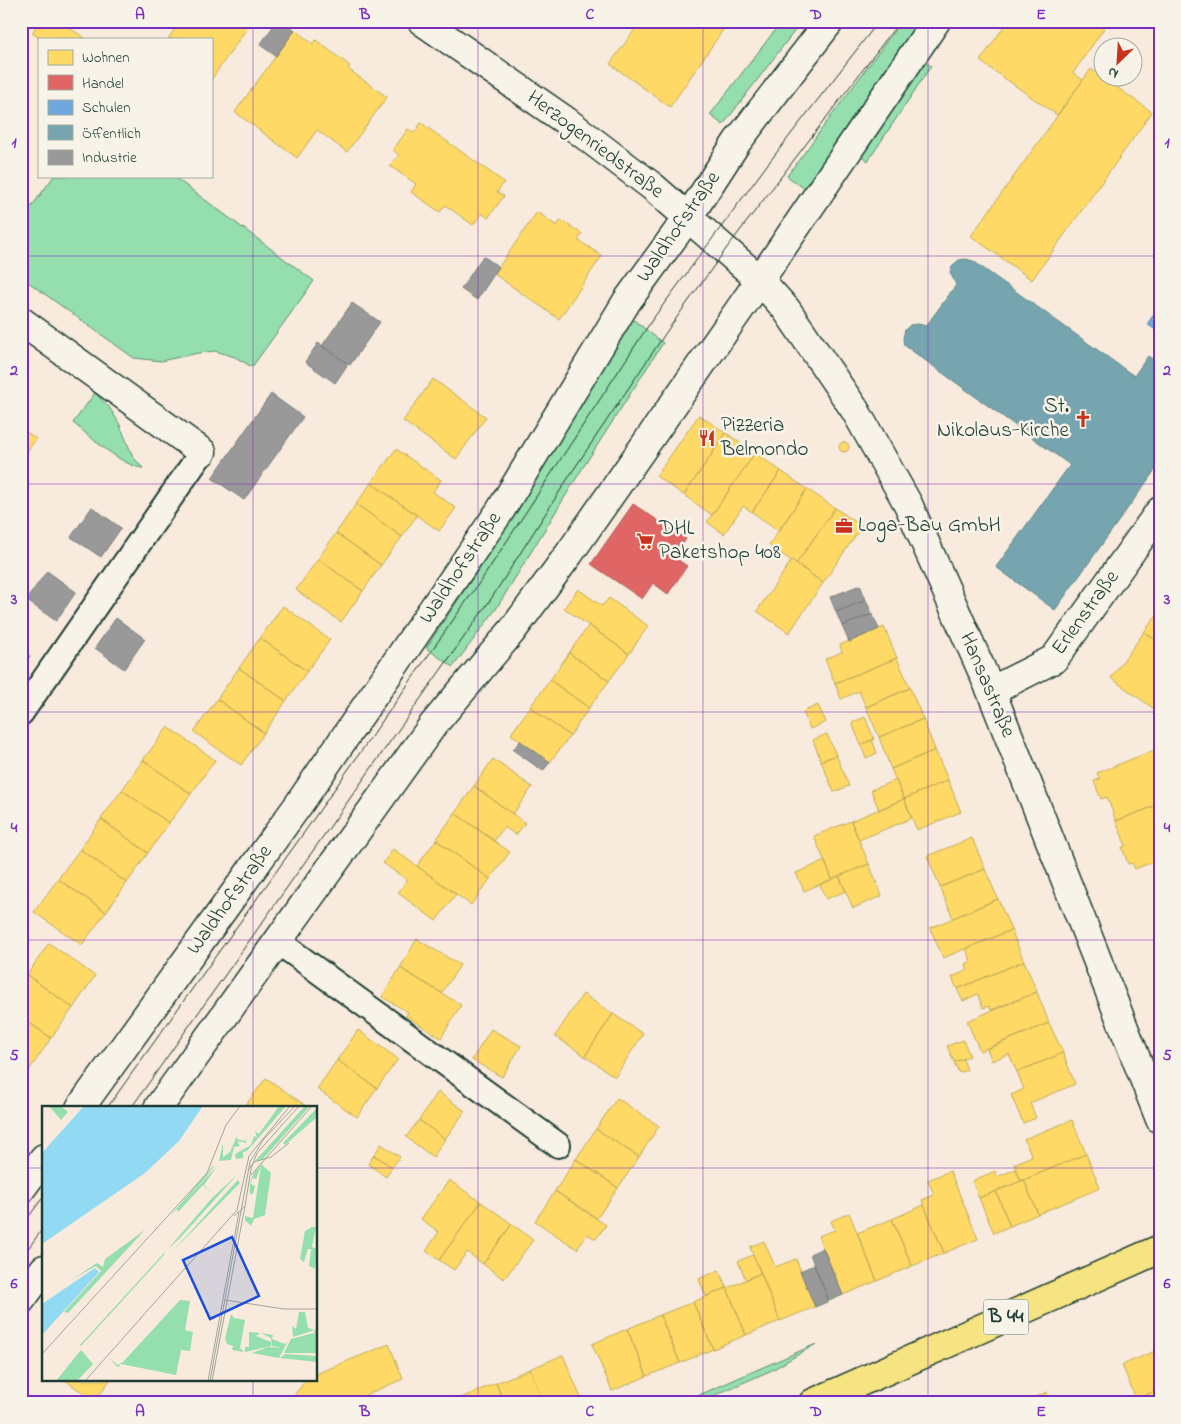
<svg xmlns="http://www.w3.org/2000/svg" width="1181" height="1424" viewBox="0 0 1181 1424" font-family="'Indie Flower',sans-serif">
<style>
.green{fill:#95dead;stroke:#5a8e70}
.homes{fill:#ffd966;stroke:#bcaa57}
.shops{fill:#e06666;stroke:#a65a57}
.schools{fill:#6fa8dc;stroke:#5788aa}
.public{fill:#76a5af;stroke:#5c868a}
.industry{fill:#999;stroke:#747d7b}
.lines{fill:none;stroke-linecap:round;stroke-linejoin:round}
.service-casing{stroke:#1f3d34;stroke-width:28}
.minor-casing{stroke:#1f3d34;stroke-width:31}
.tertiary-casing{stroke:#1f3d34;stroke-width:31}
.primary-casing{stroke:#1f3d34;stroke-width:31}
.service{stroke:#f7f3e8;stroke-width:24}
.minor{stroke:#f7f3e8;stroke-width:28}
.tertiary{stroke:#f7f3e8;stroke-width:28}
.primary{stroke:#f6e381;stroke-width:28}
.tram{stroke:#1f3d34;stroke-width:1}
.grid{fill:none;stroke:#7b2cbf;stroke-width:1;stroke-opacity:0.55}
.labels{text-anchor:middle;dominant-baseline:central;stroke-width:5;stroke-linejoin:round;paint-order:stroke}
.shield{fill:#f7f3e8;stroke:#60746a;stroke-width:1}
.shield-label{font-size:20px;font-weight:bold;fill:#1f3d34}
.street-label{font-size:21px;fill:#1f3d34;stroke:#f7f3e8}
.poi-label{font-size:21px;fill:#1f3d34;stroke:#f7f3e8;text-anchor:start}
.inset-road{fill:none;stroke:#a1a599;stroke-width:1}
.view{fill:#1d4ed8;fill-opacity:0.15;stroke:#1d4ed8;stroke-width:2.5}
.inset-edge{fill:none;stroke:#1f3d34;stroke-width:2.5}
.neatline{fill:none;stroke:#7b2cbf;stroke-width:2}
.grid-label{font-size:16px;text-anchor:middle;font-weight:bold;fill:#7b2cbf}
</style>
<rect width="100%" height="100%" fill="#f8eadc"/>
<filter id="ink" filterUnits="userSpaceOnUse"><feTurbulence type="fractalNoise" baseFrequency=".02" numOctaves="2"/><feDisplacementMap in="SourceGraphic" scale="10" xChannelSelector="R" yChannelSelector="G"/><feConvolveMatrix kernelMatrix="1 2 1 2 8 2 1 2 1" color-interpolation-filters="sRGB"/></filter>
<g filter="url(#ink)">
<!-- green -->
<path class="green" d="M782,21H802L723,125L710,115Z
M898,21H919L805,189L787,176L900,23Z
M921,59L931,66L868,161L860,154Z
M54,176H173L314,281L252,367L235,357L215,351L198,353L161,361L134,358L21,277V221Z
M630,317L663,343L582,469L496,609L453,667L426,648L500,537Z
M95,393L109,407L119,423L133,457L143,468C123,467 90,436 73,423Z
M816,1344L772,1370L697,1403H681Z"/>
<!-- homes -->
<path class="homes" d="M39,21H59L86,39H41L32,33Z
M180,21H252L211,80V39H168Z
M641,21H729L670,107L610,64Z
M1008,21H1109L1073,73L1083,80L1057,115L980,61Z
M295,30L313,44L316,40L350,66L348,69L387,97L347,152L317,130L297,158L235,112Z
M1091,69L1152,112L1032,280L971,236Z
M421,123L504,182L497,192L504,196L488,218L482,213L473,225L445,205L440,212L411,192L416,184L390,166L399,155L393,150L408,129L414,133Z
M537,212L557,226L561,220L582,234L578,240L602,256L559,319L494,274Z
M433,379L486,417L456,459L403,421Z
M699,415L726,433L684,495L656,476Z
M21,428L36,439L21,460Z
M726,433L755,453L712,515L684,495Z
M839 447a5 5 0 1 1 10 0a5 5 0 1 1-10 0Z
M396,449L441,480L433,492L456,508L439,531L371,483Z
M755,453L781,471L752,512L743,506L724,534L707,522Z
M781,471L807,489L779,531L752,512Z
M371,483L417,515L402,537L356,504Z
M807,489L835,508L796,564L769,545Z
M356,504L402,537L381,565L336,533Z
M835,508L862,526L823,583L796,564Z
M336,533L381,565L363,591L318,559Z
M318,559L363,591L341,622L296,590Z
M792,560L823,583L789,633L757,611Z
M578,589L602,606L609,598L648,626L629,654L564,608Z
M283,606L330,640L307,671L260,638Z
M1160,611V643L1144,632Z
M589,625L629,654L609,681L569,653Z
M884,627L897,658L835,683L825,659L842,652L840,645Z
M1144,632L1160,643V713L1111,678Z
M260,638L307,671L286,701L239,668Z
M569,653L609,681L589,708L550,680Z
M897,658L910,688L866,707L859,691L841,699L835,683Z
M239,668L286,701L264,733L217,699Z
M550,680L589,708L570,736L530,707Z
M910,688L923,719L879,737L866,707Z
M217,699L264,733L241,765L194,732Z
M818,705L826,722L810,729L803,712Z
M530,707L570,736L550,762L511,734Z
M865,717L874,739L861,745L852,723Z
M923,719L935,750L891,769L879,737Z
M168,727L215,760L191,794L143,760Z
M827,734L836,755L821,761L813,740Z
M872,740L877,753L866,758L861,745Z
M1157,749L1160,757V804L1116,821L1107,797L1101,799L1094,781L1100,779L1097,773Z
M935,750L948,780L904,799L891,769Z
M836,755L849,786L834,792L821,761Z
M493,759L532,787L513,814L474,786Z
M143,760L191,794L169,823L122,790Z
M896,780L904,799L879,810L871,790Z
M948,780L961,812L917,830L904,799Z
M474,786L525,823L516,835L504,827L494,841L455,813Z
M122,790L169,823L148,853L101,819Z
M904,799L912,818L859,840L851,821Z
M1160,804V859L1135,869L1132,863L1128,864L1122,847L1126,846L1116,821Z
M455,813L510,852L490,879L436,840Z
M101,819L148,853L127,883L80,849Z
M851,821L869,864L832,879L814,836Z
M972,838L985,869L940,887L927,856Z
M436,840L490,879L471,905L417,866Z
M80,849L127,883L106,912L58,879Z
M393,849L456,894L436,921L398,893L407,880L383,863Z
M825,861L832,879L804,891L796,873Z
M869,864L882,896L853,908L839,876Z
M985,869L998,899L953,918L940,887Z
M839,876L846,891L826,899L820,885Z
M58,879L106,912L82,945L34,912Z
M998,899L1011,930L943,958L930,928Z
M1011,930L1024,961L957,989L952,977L968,970L966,964L971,961L966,949Z
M417,939L460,965L442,993L400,968Z
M49,943L95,976L73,1008L27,975Z
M1024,961L1037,992L991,1010L989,1006L983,1008L978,994L963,1001L957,989Z
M400,968L461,1005L441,1038L406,1016L408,1012L382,997Z
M27,975L73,1008L51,1038L21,1017V983Z
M1037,992L1049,1023L980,1051L967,1021Z
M583,994L613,1014L585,1056L555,1036Z
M613,1014L643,1034L615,1077L585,1056Z
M21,1017L51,1038L30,1069L21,1063Z
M1049,1023L1063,1053L1017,1072L1009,1054L992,1061L987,1049Z
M491,1029L521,1046L502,1077L472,1060Z
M358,1030L398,1059L377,1088L337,1060Z
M963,1040L970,1056L954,1062L947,1046Z
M1063,1053L1075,1084L1030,1103L1036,1118L1023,1123L1011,1095L1024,1089L1017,1072Z
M963,1059L967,1070L959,1073L954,1062Z
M337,1060L377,1088L357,1117L317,1089Z
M21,1063L30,1069L21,1081Z
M266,1078L306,1106L305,1108H251L246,1105Z
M438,1092L465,1111L445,1139L419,1120Z
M617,1098L659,1126L639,1157L596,1129Z
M419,1120L445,1139L433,1157L406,1137Z
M1072,1120L1086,1154L1021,1181L1014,1164L1032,1156L1024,1139Z
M596,1129L639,1157L618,1188L576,1159Z
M381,1144L400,1157L392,1167L374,1155Z
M1086,1154L1100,1188L1038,1214L1024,1180Z
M374,1155L392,1167L386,1177L368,1164Z
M576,1159L618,1188L597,1218L555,1191Z
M1016,1169L1021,1181L979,1198L972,1181L995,1171L997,1177Z
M950,1171L978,1239L944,1253L922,1200L934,1195L928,1180Z
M449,1180L481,1202L439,1260L426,1251L439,1232L421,1219Z
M1024,1180L1038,1214L1010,1226L996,1191Z
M555,1191L606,1225L596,1239L587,1234L577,1249L535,1221Z
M996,1191L1010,1226L994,1233L979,1198Z
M481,1202L512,1224L483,1264L467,1252L454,1270L439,1260Z
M924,1205L944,1253L912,1266L892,1219Z
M849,1213L877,1281L843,1295L818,1236L835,1230L831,1221Z
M892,1219L912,1266L877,1281L857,1233Z
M512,1224L533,1240L504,1279L483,1264Z
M764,1241L775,1267L796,1259L815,1307L780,1321L750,1247Z
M753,1255L761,1273L746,1280L738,1261Z
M719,1270L727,1288L706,1296L699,1279Z
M761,1273L780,1321L746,1335L727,1288Z
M727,1288L746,1335L713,1349L693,1302Z
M693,1302L713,1349L680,1363L660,1315Z
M660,1315L680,1363L647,1376L627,1329Z
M627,1329L647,1376L612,1391L592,1344Z
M389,1344L403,1379L347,1403H298L295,1394L306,1380H316V1374Z
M1160,1349V1389L1136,1399L1122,1365Z
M563,1355L583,1403H544L530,1369Z
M530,1369L544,1403H504L496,1383Z
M65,1380H110L95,1401Z
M496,1383L504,1403H464L461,1398Z
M1160,1389V1403H1138L1136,1399Z
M1047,1392L1051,1403H1022Z
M21,1395L32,1403H21Z"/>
<!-- shops -->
<path class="shops" d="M633,504L686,539L674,557L687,566L668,594L653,583L642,599L591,564Z"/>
<!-- schools -->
<path class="schools" d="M1160,306V333L1147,324Z"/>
<!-- public -->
<path class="public" d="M966,259L973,261L1134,376L1148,356L1160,365V463L1055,610L996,567L1070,465L904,345L903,338L905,330L910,325L918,324L926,326L956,285L950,272L953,265L959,260Z"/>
<!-- industry -->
<path class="industry" d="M277,21H284L295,30L276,56L260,45Z
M483,256L499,267L477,300L461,289Z
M352,303L380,322L350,365L322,346Z
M318,343L348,364L335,383L305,362Z
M271,394L303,417L244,500L212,478Z
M92,507L121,528L101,557L71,537Z
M47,571L76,592L56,621L26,600Z
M860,585L866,600L836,612L830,597Z
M866,600L872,614L842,626L836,612Z
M872,614L879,629L849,642L842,626Z
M116,618L145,639L124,669L95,648Z
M21,650L30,656L21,668Z
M520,741L550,762L543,771L513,750Z
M823,1248L843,1295L829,1301L810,1254Z
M814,1265L829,1301L815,1307L800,1271Z"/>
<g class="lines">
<!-- service casing -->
<g class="service-casing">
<path id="service" d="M21,713L202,452
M277,941L558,1145"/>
</g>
<!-- minor casing -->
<g class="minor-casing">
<path id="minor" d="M760,280L786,309L855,410L908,504L991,691L1160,1119
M21,321L202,452
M991,691L1054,659L1160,511"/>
</g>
<!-- tertiary casing -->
<g class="tertiary-casing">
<path id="tertiary" d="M422,21L566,121L653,187L760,280
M80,1108L299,804L500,511L627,301L689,216L737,142L830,21
M158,1108L433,725L512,631L569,554L760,280L936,21
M21,1189L44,1158
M21,1300L44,1269"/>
</g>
<!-- primary casing -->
<g class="primary-casing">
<path id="primary" d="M813,1403L1160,1249"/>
</g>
<!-- service -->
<use href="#service" class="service"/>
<!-- minor -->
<use href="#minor" class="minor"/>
<!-- tertiary -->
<use href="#tertiary" class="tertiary"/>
<!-- primary -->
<use href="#primary" class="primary"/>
<!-- tram -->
<path class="tram" d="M107,1108L303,834L484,576L652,320L767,165L879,21
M131,1108L491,599L572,472L667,331L726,249L900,21
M21,1227L44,1196
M21,1258L44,1227"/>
</g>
</g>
<!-- grid -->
<path class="grid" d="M253,21V1108M478,21V1403M703,21V1403M928,21V1403M21,256H1160M21,484H1160M21,712H1160M21,940H1160M21,1168H44M316,1168H1160M253,1380V1403"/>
<!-- icons -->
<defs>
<g id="church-bare" transform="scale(1.35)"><path d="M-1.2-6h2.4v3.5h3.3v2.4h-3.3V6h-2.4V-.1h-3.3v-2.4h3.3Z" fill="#c8321e" stroke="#f7f3e8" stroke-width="2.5" paint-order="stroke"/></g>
<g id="restaurant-bare" transform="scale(1.35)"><path d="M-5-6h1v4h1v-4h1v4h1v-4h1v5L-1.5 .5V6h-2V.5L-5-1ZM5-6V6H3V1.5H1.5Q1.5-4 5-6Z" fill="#c8321e" stroke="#f7f3e8" stroke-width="2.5" paint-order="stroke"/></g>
<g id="office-bare" transform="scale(1.35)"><path d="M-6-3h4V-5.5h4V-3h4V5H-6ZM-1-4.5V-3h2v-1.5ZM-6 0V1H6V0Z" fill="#c8321e" stroke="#f7f3e8" stroke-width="2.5" paint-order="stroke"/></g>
<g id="supermarket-bare" transform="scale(1.35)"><path d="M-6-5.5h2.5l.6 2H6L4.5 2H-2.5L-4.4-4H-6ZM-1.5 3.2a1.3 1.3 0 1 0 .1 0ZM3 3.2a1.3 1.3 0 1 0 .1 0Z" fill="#c8321e" stroke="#f7f3e8" stroke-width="2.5" paint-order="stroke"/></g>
</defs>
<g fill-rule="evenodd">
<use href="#church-bare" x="1083" y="419"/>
<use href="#restaurant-bare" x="707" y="438"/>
<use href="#office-bare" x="844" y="526"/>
<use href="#supermarket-bare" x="645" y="541"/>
</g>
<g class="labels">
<!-- shield labels -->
<rect class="shield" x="983.5" y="1299.5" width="45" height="35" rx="4"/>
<g class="shield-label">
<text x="1006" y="1317">B 44</text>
</g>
<!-- street labels -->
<g class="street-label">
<text transform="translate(595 145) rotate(37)">Herzogenriedstraße</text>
<text transform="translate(679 227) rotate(-55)">Waldhofstraße</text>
<text transform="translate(461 568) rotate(-56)">Waldhofstraße</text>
<text transform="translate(1086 613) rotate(-54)">Erlenstraße</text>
<text transform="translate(987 685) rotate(67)">Hansastraße</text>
<text transform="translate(230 900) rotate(-54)">Waldhofstraße</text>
</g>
<!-- poi labels -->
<g class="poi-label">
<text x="1069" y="407" text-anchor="end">St.<tspan x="1069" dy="24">Nikolaus-Kirche</tspan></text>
<text x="721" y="426">Pizzeria<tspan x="721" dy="24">Belmondo</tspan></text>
<text x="858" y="526">Loga-Bau GmbH</text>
<text x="659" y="529">DHL<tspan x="659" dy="24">Paketshop 408</tspan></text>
</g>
</g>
<!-- overview -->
<g transform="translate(42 1106)">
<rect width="275" height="275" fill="#f8eadc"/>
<path d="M7,0H19L26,6L19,14ZM237,0H244L205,45L201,46V52L194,53L193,48L209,39L212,30L215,32L213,25L217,28ZM263,0H268L220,54L213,55ZM275,2V11L243,39L241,37ZM209,26L203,34L205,37L195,35L198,40L192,41L189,54L177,55L181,37V51L188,46L195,30V33L202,35ZM222,56L220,59L229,67L223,109L212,113L209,120L203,114V110L211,112L219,60L214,73L210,72L209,78L213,80L211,88H208V81L206,92L209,73L213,65ZM171,60H172L164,71L143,95L175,60L162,79L171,87L161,79L136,106L135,103L129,109ZM195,69L138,132L126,143L170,92ZM196,74L198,77L130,146L171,101ZM270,121H274L270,141L275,143L273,163L267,160L269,143H266L262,156L258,153L263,125ZM103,124L26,207L22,206L59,165L54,160L31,173L55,157L61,161L63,153ZM123,146L122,149L39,240L38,239ZM138,194L148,195L143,224L151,226L148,245L139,244L134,269L79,258L76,261L67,252L76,259L81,256ZM257,206H263L266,222L273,224L251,231L250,220L254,223ZM189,208L192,212L203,214L198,242L202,246L190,244L191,240L185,238L183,233ZM275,221V247H242L249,233L272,227ZM207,226L218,227L214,230L229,236V240L203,246V241H207ZM219,227L231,229L230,233L243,238L246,235L237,252L210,247L226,241L240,242L230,240L229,232ZM39,244L51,258L35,275H14ZM243,248L275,250V256L238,252Z" fill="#95dead"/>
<path d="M42,0H161L137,35L103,67L0,138V47ZM53,162L57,166L0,229V198Z" fill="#92daf3"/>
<path class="inset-road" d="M206,64L212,56L229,51L247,37M209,69L270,0M192,110L203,100L209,63L215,47L257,0M183,194L242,203H275M97,214L195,104L207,50L248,0M0,248L165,67L184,19L198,0M43,275L99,212M166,275L197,106M168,275L208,56L221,34L253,0M170,275L203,100"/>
<path class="view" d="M190,131L217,190L168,213L141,154Z"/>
<rect width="275" height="275" class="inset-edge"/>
</g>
<!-- margin -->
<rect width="1181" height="1424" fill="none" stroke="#f7f3e8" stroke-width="55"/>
<!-- legend -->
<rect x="38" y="38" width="175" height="140" fill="#f7f3e8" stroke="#a1aaa0"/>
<rect x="48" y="50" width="25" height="15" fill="#ffd966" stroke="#a1aaa0"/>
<text x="82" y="62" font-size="15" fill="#1f3d34">Wohnen</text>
<rect x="48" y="75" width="25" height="15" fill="#e06666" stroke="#a1aaa0"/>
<text x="82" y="88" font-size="15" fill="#1f3d34">Handel</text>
<rect x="48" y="100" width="25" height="15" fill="#6fa8dc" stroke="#a1aaa0"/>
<text x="82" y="112" font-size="15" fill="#1f3d34">Schulen</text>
<rect x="48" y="125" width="25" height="15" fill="#76a5af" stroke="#a1aaa0"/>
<text x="82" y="138" font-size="15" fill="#1f3d34">Öffentlich</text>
<rect x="48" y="150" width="25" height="15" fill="#999999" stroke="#a1aaa0"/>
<text x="82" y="162" font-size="15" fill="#1f3d34">Industrie</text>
<!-- north arrow -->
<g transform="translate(1118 62) rotate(205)"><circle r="24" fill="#f7f3e8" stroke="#a1aaa0"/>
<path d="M0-4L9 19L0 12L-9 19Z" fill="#c8321e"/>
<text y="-8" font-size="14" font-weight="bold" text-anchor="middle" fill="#1f3d34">N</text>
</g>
<rect x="28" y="28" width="1126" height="1368" class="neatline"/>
<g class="grid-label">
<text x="140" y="19">A</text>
<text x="365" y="19">B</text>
<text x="590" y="19">C</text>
<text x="816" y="19">D</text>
<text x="1041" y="19">E</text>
<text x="14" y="147">1</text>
<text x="1167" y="147">1</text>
<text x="14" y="375">2</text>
<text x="1167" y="375">2</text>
<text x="14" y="604">3</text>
<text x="1167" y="604">3</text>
<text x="14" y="832">4</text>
<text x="1167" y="832">4</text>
<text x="14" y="1060">5</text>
<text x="1167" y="1060">5</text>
<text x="14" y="1288">6</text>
<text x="1167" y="1288">6</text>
<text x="140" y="1416">A</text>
<text x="365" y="1416">B</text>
<text x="590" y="1416">C</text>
<text x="816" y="1416">D</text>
<text x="1041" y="1416">E</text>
</g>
</svg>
